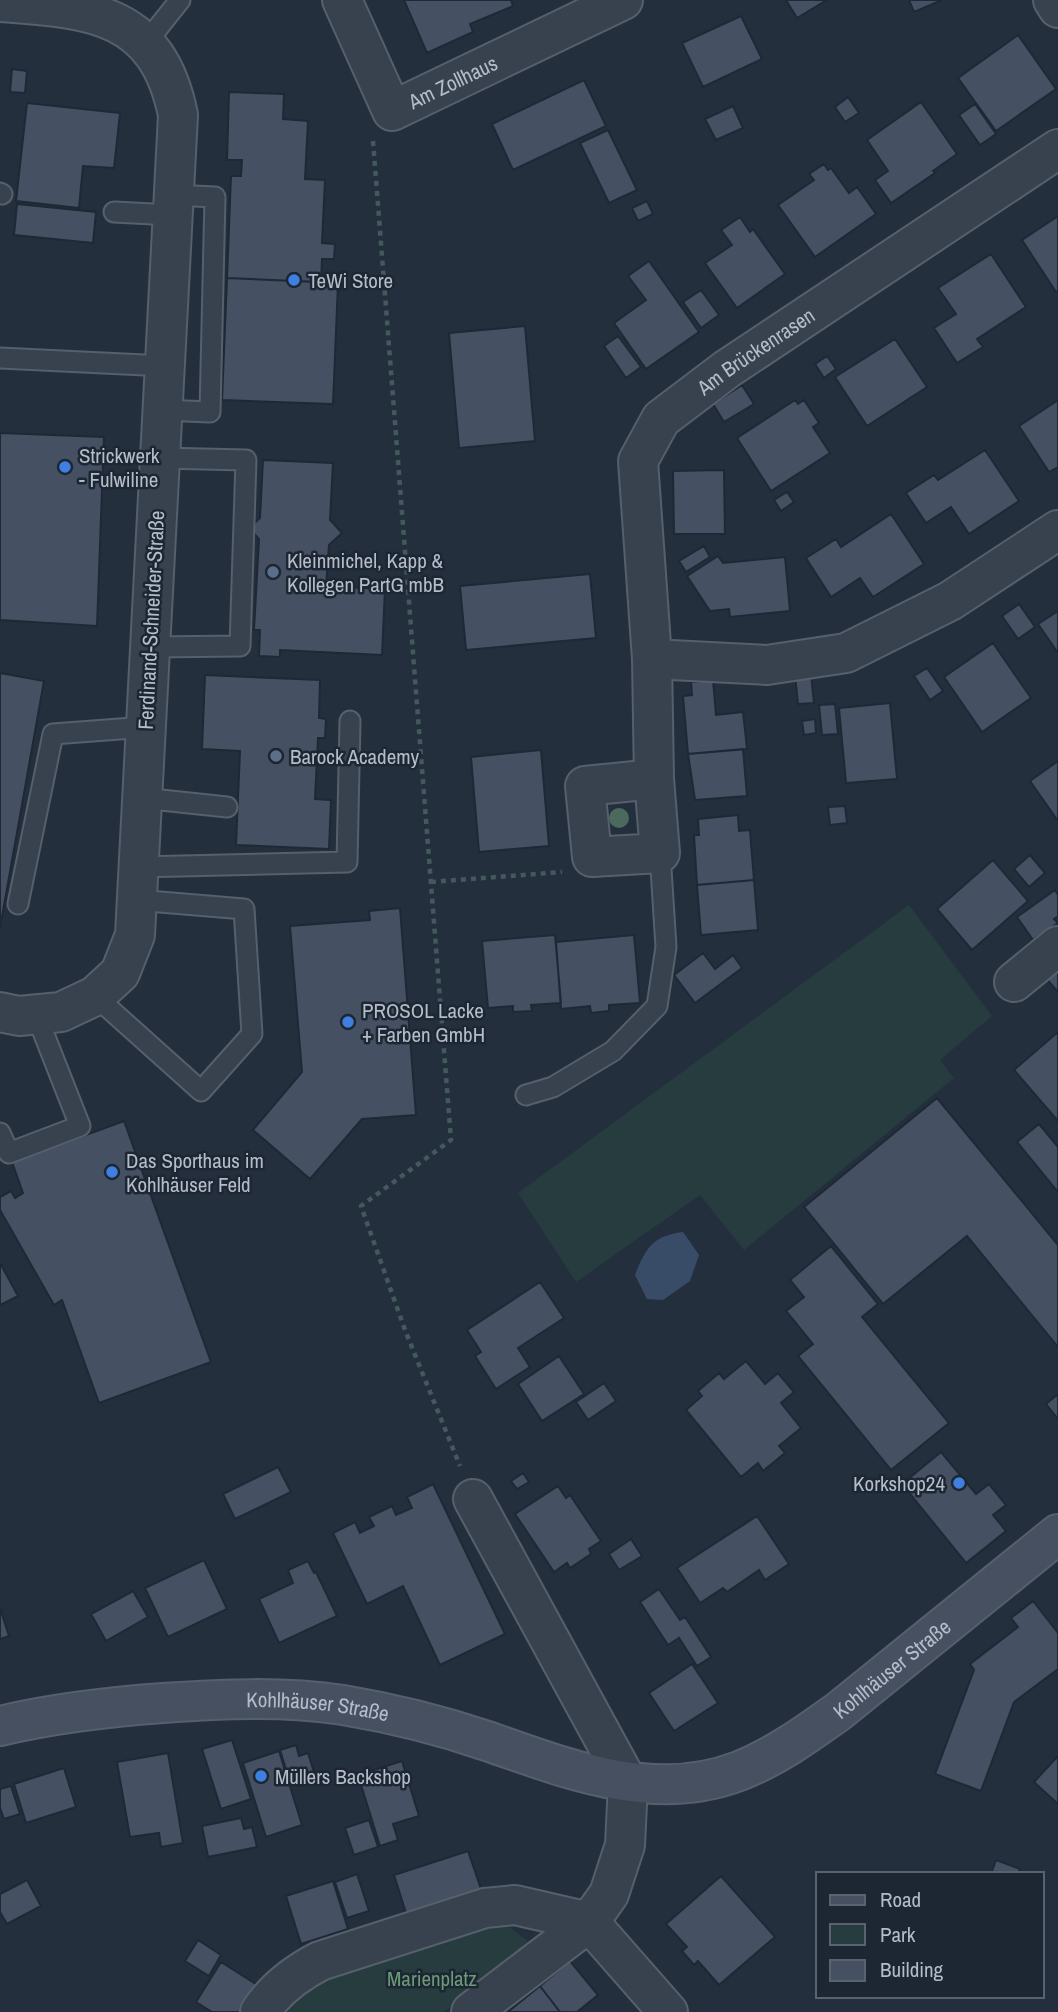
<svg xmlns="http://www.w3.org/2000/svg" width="1058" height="2012" viewBox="0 0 1058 2012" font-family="'Archivo Narrow',sans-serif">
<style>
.green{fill:#263c3f}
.water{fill:#394c67}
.building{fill:#455162;stroke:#1f2835;stroke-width:2}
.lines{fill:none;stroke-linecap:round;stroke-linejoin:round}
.service-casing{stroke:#565f6c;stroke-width:23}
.minor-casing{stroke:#565f6c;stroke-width:42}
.secondary-casing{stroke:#565f6c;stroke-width:42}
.path{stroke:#44595c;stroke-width:4.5;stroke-dasharray:5 5;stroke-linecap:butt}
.service{stroke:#38414e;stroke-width:19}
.minor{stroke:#38414e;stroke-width:38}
.secondary{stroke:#465061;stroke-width:38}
.tree{fill:#4b6a5d}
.shop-dot{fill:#3f7fe0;stroke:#1d2633;stroke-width:2.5}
.service-dot{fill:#5c6f8a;stroke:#1d2633;stroke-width:2.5}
.labels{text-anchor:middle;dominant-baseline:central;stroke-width:5;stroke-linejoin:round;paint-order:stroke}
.street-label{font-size:21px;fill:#b4bcc9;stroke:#1d2633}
.poi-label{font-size:21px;fill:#b4bcc9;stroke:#1d2633;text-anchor:start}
.park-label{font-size:21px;fill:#6b9a76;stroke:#1d2633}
</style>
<rect width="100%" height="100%" fill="#242f3e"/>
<!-- green -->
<path class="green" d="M909,905L992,1016L940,1060L954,1078L744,1250L700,1195L576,1282L518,1193Z
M502,1921L531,1944L444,2012H278L311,1983Z"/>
<!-- water -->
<path class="water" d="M683,1232L699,1255L690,1281L663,1300L647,1299L635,1275C646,1247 653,1236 683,1232Z"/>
<!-- building -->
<path class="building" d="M404,0H511L513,6L470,24L473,32L427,53Z
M786,0H827L797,18Z
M909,0H942L914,12Z
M741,16L762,59L703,87L682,43Z
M1018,35L1056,89L996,131L958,78Z
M12,69L27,71L25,93L10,92Z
M584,80L606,126L513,170L492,124Z
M229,92L284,94L283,119L308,121L305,179L325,180L322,243L335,244L334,259H322L321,282L227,278L231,176H241L242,160H227Z
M848,97L859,113L845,122L835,107Z
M921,102L957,154L933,171L935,173L891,203L875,180L888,171L867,140Z
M27,103L120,113L114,168L83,166L79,208L16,201Z
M975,104L996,134L980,145L959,115Z
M733,106L743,128L716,140L705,119Z
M608,130L637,190L609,203L580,143Z
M824,164L828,170L831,168L849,193L857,187L876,214L815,257L778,205L814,180L809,174Z
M647,201L653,214L638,221L632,208Z
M17,204L96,212L93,243L14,235Z
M1058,216V291L1056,292L1022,240Z
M740,217L750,232L753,229L785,274L737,308L705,263L732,245L721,230Z
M991,254L1026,307L977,339L983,347L957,363L934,328L956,314L938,288Z
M649,261L699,332L646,369L614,323L646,300L628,276Z
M227,278L338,283L333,404L222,400Z
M701,290L719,315L701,328L683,302Z
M525,326L535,441L459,448L449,333Z
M618,336L641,367L626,378L604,346Z
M895,339L927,387L867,426L835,377Z
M827,356L836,369L824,378L815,364Z
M742,385L754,404L724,422L713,404Z
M795,400L798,404L804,400L819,423L813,427L830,453L771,491L737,438Z
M1058,400V467L1049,472L1019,426Z
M0,433L104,437L97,626L0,620Z
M985,450L1019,501L969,534L951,507L926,523L906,493L934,475L938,480Z
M263,460L333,463L330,520L342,533L329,545L326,586L385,589L382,655L280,650V657L259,656L260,630H254L259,539L249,528L260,518Z
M724,470L725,534H674L673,471Z
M787,492L794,502L781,511L774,500Z
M891,514L924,564L873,597L860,578L831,597L806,558L836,539L841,547Z
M704,546L710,557L686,572L679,561Z
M718,556L723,563L785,557L790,611L730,617L729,609L710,611L687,576Z
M590,574L596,638L466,650L460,586Z
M1019,604L1035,627L1018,639L1002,616Z
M1058,611V653L1038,624Z
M993,643L1031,698L982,732L944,677Z
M927,668L943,691L930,700L914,676Z
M0,673L44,681L0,928Z
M811,674L814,703L798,704L795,675Z
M205,675L320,680L319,718L326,719L325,738H318L315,799L331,800L329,849L236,845L240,751L202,749Z
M713,680L716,715L743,712L747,749L688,754L683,696L692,695L691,682Z
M890,703L897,779L846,783L839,708Z
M835,704L838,734L822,735L819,705Z
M815,719L816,733L804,735L802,721Z
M743,749L747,796L695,800L688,754Z
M541,750L549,846L479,852L471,757Z
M1058,761V821L1030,781Z
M845,806L847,823L830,825L828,807Z
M738,815L739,831L750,830L754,880L697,885L694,835H699L698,819Z
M1030,855L1045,873L1029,887L1014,869Z
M993,860L1028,901L972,950L937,909Z
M754,880L758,930L701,935L697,885Z
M1055,890L1058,895V916L1054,919L1058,923L1033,940L1017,917Z
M400,908L416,1115L362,1119L310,1179L253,1130L302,1072L290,926L370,920L369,911Z
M555,935L561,1003L531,1005L532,1011L513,1012V1006L488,1008L482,941Z
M634,935L640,1003L609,1005V1011L591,1013L590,1006L561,1009L556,942Z
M703,953L715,969L733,955L742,968L695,1003L674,975Z
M1058,970V990L1057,991L1044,976Z
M1058,1032V1121L1014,1070Z
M937,1098L1058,1245V1347L967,1236L883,1304L804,1207Z
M124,1121L211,1362L99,1403L62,1300L54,1305L0,1210V1197L11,1191L15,1198L23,1193L12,1162Z
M1039,1124L1058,1147V1192L1017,1142Z
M831,1246L878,1304L862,1317L949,1423L891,1470L798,1356L813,1344L786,1311L804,1297L790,1280Z
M0,1263L18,1296L0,1305Z
M540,1282L564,1318L518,1348L530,1367L496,1389L475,1356L481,1352L467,1330Z
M559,1356L584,1394L542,1421L518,1384Z
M746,1361L765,1384L778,1373L794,1392L781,1403L801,1428L779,1446L785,1453L763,1471L758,1463L741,1477L686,1410L702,1396L698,1391L719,1373L724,1379Z
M604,1383L616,1401L588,1420L576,1402Z
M1058,1394V1419L1046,1404Z
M941,1452L976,1494L989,1484L1006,1505L993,1515L1006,1531L966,1563L902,1484Z
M278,1467L291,1492L235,1519L223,1494Z
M523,1473L529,1482L517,1489L511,1481Z
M433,1484L505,1634L440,1665L403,1586L367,1604L333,1533L355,1522L360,1533L374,1526L369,1517L392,1506L396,1515L412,1508L407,1497Z
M558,1486L566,1498L570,1495L601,1541L589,1549L591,1554L570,1568L567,1563L554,1572L515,1514Z
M757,1516L789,1564L765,1580L759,1570L727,1592L723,1588L700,1603L677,1568Z
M631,1539L642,1556L619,1570L609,1554Z
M204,1560L227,1609L168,1637L145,1588Z
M308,1561L314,1573L316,1572L337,1616L279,1643L259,1599L293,1583L288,1570Z
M659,1589L680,1620L685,1617L711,1657L697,1666L679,1638L668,1645L640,1602Z
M133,1591L148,1617L106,1641L91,1614Z
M1033,1601L1058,1633V1669L1014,1702L981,1791L935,1774L974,1670L970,1664L1018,1627L1011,1618Z
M0,1608L9,1636L0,1639Z
M692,1664L718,1703L674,1731L649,1693Z
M232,1740L251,1799L221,1809L202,1749Z
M296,1745L299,1756L308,1753L314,1772L289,1779L280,1750Z
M279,1751L302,1825L266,1837L243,1763Z
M168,1753L183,1843L161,1847L159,1833L130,1837L117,1762Z
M1058,1756V1804L1034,1782Z
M402,1761L419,1816L393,1824L398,1840L380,1846L358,1775Z
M64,1768L76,1807L26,1823L14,1784Z
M11,1786L20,1814L4,1819L0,1808V1789Z
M241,1818L244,1829L252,1827L257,1847L208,1857L202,1826Z
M369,1820L378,1847L354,1855L345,1828Z
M468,1851L481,1889L406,1913L394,1875Z
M996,1860L1020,1869L1018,1874H991Z
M357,1874L369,1911L347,1918L335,1882Z
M721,1876L775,1937L719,1985L698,1961L694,1965L682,1951L687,1947L666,1924Z
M27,1880L41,1906L7,1924L0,1912V1894Z
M333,1881L348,1929L301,1944L286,1896Z
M198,1940L221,1955L209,1976L185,1961Z
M570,1961L598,1995L577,2012H560L540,1986Z
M221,1962L259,1986L243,2012H212L196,2002Z
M540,1986L560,2012H509V2011Z"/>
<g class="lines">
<!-- service casing -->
<g class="service-casing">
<path id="service" d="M145,44L180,0
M0,193L2,194
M114,212L172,215
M0,358L165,366
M162,410L210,412L215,197L174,195
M150,647L240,646L246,460L160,458
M142,798L227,807
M138,867L347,862L350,721
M18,904L53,734L146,727
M95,996L201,1091L252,1034L244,909L136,900
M526,1095L553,1087L613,1051L657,1006L666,947L660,853
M0,1133L9,1153L80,1126L36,1014"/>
</g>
<!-- minor casing -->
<g class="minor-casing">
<g id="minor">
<path id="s1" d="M342,0L392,111L623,0"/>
<path d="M1053,0L1058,8"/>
<path d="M0,2C90,9 157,11 178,115L135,935L120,973L95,996L61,1012L19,1016L0,1012"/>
<path d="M652,659L767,665L846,653L950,601L1058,530"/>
<path id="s2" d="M654,779L585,786L592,857L660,853L654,779L652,659L638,461L661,419L727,369L1058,149"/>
<path d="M1014,982L1058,946"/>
<path d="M589,1922L668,2012"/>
<path d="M260,2012C275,1989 295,1974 320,1961L485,1908L515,1905L589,1922"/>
<path d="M471,2012L589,1922L609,1894L625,1845L628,1783L473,1499"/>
</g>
</g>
<!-- secondary casing -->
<g class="secondary-casing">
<g id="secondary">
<path id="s3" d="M0,1726C54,1713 108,1707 163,1703C223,1699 283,1696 343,1705C391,1713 440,1725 487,1741C568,1769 654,1804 739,1771C775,1757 807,1734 839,1711L1058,1534"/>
</g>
</g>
<!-- path -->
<path class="path" d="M373,141L451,1140L361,1206L405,1330L460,1466
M431,882L562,872"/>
<!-- service -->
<use href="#service" class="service"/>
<!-- minor -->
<use href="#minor" class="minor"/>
<!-- secondary -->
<use href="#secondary" class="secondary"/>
</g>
<!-- trees -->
<circle class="tree" cx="619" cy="818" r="10"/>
<!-- markers -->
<g class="shop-dot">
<circle cx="294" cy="280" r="7"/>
<circle cx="65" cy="467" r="7"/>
<circle cx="348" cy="1022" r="7"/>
<circle cx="112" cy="1172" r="7"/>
<circle cx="959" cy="1483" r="7"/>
<circle cx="261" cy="1776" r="7"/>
</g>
<g class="service-dot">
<circle cx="273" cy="572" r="7"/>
<circle cx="276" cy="756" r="7"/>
</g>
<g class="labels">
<!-- street labels -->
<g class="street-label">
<text stroke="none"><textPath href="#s1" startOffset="189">Am Zollhaus</textPath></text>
<text stroke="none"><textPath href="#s2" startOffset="766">Am Brückenrasen</textPath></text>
<text transform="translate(151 620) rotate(-87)">Ferdinand-Schneider-Straße</text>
<text stroke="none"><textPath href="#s3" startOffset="938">Kohlhäuser Straße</textPath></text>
<text stroke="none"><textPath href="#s3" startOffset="320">Kohlhäuser Straße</textPath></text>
</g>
<!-- poi labels -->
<g class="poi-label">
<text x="308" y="280">TeWi Store</text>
<text x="79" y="455">Strickwerk<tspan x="79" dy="24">- Fulwiline</tspan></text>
<text x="287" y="560">Kleinmichel, Kapp &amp;<tspan x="287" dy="24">Kollegen PartG mbB</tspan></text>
<text x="290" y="756">Barock Academy</text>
<text x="362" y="1010">PROSOL Lacke<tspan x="362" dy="24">+ Farben GmbH</tspan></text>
<text x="126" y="1160">Das Sporthaus im<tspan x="126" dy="24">Kohlhäuser Feld</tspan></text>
<text x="945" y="1483" text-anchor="end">Korkshop24</text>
<text x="275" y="1776">Müllers Backshop</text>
</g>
<!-- park labels -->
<g class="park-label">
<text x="432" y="1978">Marienplatz</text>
</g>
</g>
<!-- legend -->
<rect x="816" y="1872" width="228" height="126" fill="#1d2633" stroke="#59626f" stroke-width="2"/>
<rect x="830" y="1895" width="35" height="10" fill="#465061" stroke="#59626f" stroke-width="2"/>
<text x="880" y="1907" font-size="21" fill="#b4bcc9">Road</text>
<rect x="830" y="1924" width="35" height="21" fill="#263c3f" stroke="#59626f" stroke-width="2"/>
<text x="880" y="1942" font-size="21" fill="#b4bcc9">Park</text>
<rect x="830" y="1960" width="35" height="21" fill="#455162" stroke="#59626f" stroke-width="2"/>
<text x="880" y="1977" font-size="21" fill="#b4bcc9">Building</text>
</svg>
